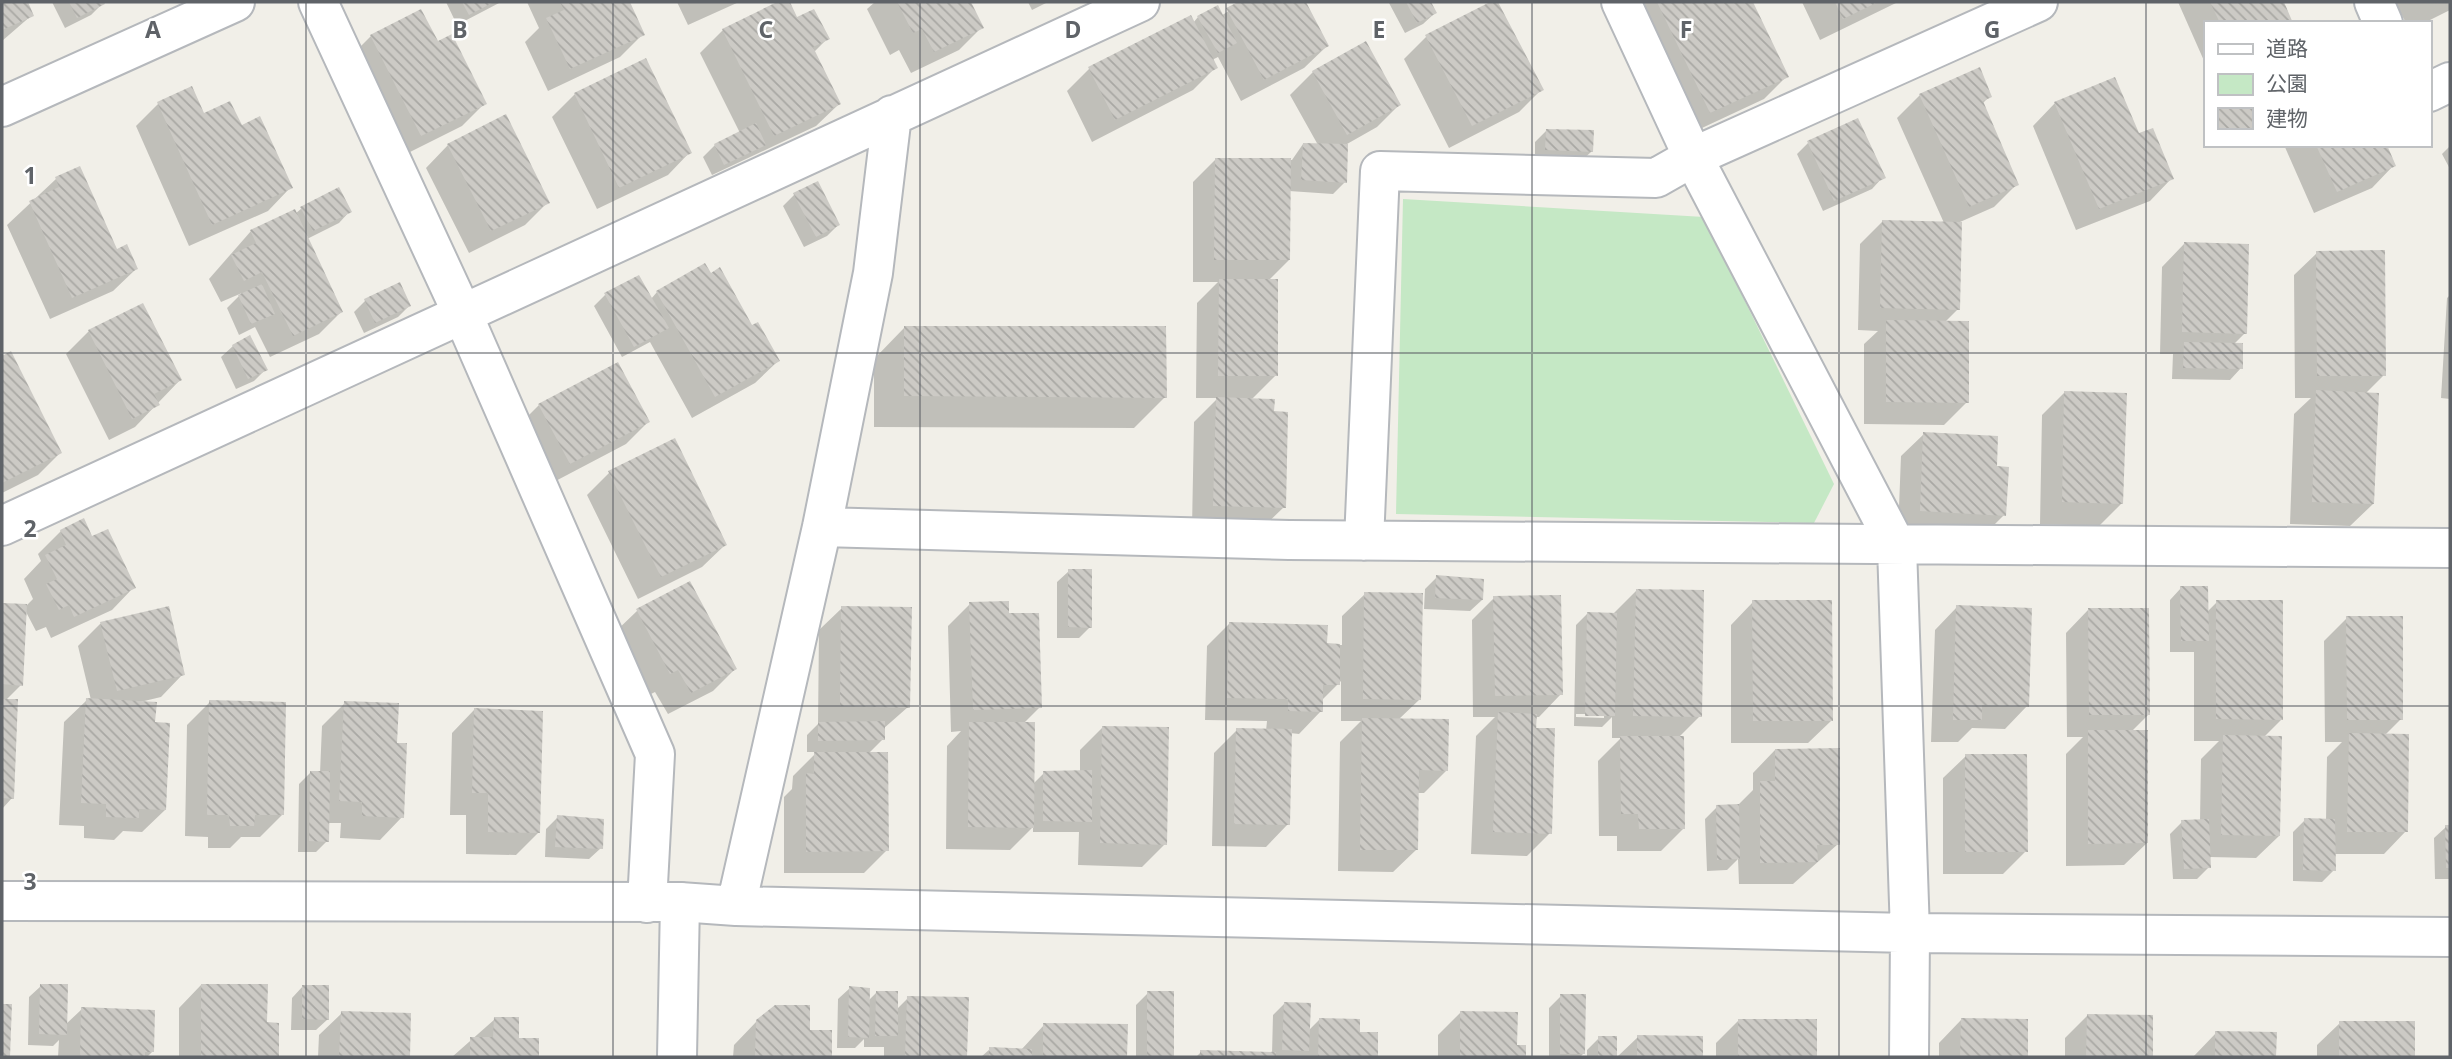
<svg xmlns="http://www.w3.org/2000/svg" width="2452" height="1059" viewBox="0 0 2452 1059" font-family="'Noto Sans','Noto Sans JP',sans-serif">
<style>
.park{fill:#c5e8c5}
.shadow{fill:#0003;fill-rule:evenodd}
.building{fill:url(#building-back-hatch)}
.lines{fill:none;stroke-linecap:round;stroke-linejoin:round}
.minor-casing{stroke:#b5b8bc;stroke-width:42}
.tertiary-casing{stroke:#b5b8bc;stroke-width:42}
.minor{stroke:#fff;stroke-width:38}
.tertiary{stroke:#fff;stroke-width:38}
.grid{fill:none;stroke:#5f6368;stroke-width:2;stroke-opacity:0.55}
.grid-label{font-size:23px;text-anchor:middle;font-weight:bold;fill:#5f6368;stroke:#fff;stroke-width:5;stroke-linejoin:round;paint-order:stroke}
</style>
<defs>
<pattern id="building-back-hatch" width="6" height="6" patternUnits="userSpaceOnUse" patternTransform="scale(1.75)"><rect width="6" height="6" fill="#cccac5"/><path d="M-1 5l2 2M0 0l6 6M5-1l2 2" fill="none" stroke="#a9a8a4"/></pattern>
</defs>
<rect width="100%" height="100%" fill="#f1efe8"/>
<!-- park -->
<path class="park" d="M1403,199L1704,217L1834,484L1814,523L1396,514Z"/>
<!-- shadow -->
<path class="shadow" d="M2,2H26L32,15L2,41Z
M52,2H102L103,3L91,15L65,28Z
M446,2H501L457,25Z
M527,2H628L643,34L620,57L548,91L525,42L539,28Z
M677,2H739L688,25Z
M781,2H788L796,19L827,39L814,52L839,104L816,126L712,175L703,157L715,145L740,133L700,53L723,30Z
M875,2H969L982,27L959,50L911,73L899,50L890,55L867,9Z
M1028,2H1048L1032,10Z
M1242,2H1304L1327,46L1304,68L1241,101L1218,57L1212,60L1215,68L1193,90L1092,142L1067,91L1089,69L1193,23L1198,17L1221,16Z
M1429,2L1435,13L1423,24L1405,33L1389,3Z
M1496,2L1542,89L1519,112L1449,148L1404,59L1426,37Z
M1636,2H1751L1786,77L1764,99L1687,135Z
M1802,2H1898L1820,40Z
M2178,2H2282L2291,23H2205V63Z
M2395,2H2450V10L2424,23H2406Z
M371,36L437,44L485,103L462,126L398,158L348,59Z
M1313,72L1399,105L1377,127L1347,144L1345,182L1333,194L1289,191V260L1268,281L1276,375L1251,400L1272,413L1284,507L1261,529L1192,528L1194,422L1218,398H1196L1197,303L1218,282H1193V182L1215,160H1292L1303,144L1318,145L1290,95Z
M575,94L690,152L668,175L597,209L552,117Z
M1920,95L1990,96L1982,104L2017,184L1994,207L1960,222L1958,309L1945,322L1967,402L1944,425L1864,424V344L1878,331L1858,330L1860,244L1882,222L1944,223L1897,118Z
M2055,103L2138,135L2172,178L2150,201L2076,230L2033,126Z
M158,104L241,127L290,188L268,211L189,246L136,126Z
M1547,130L1591,152L1579,163L1535,161V142Z
M1808,143L1883,177L1872,189L1823,211L1797,154Z
M448,145L548,202L525,225L469,253L426,168Z
M2284,145H2385L2394,165L2372,188L2314,213Z
M2450,146V169L2442,154Z
M80,168L117,251L136,269L113,291L50,319L7,225L56,179Z
M794,195L838,225L827,236L804,247L783,206Z
M302,208L350,211L339,223L307,239L341,312L319,334L270,357L255,327L239,335L227,308L242,293L221,302L209,279L251,231L295,214Z
M2184,244L2245,333L2233,345L2241,368L2230,380L2172,379L2173,354H2160L2162,267Z
M2317,253L2384,375L2365,394L2373,504L2350,526L2290,524L2294,414L2311,398H2295L2294,275Z
M657,292L752,327L778,361L755,383L692,418L650,342L622,357L594,306L605,295L651,299Z
M2450,295V399L2441,398L2447,298Z
M365,301L409,306L398,317L364,333L354,312Z
M905,327L1165,397L1134,428L874,427V359Z
M89,331L180,380L135,427L109,440L66,354Z
M233,346L266,369L254,381L236,389L221,357Z
M10,354L60,453L38,475L2,493V358Z
M2065,392L2121,504L2099,526L2040,524L2042,415Z
M539,405L648,422L626,444L548,485L516,428Z
M1924,434L2004,515L1982,537L1898,533L1901,456Z
M609,473L725,545L702,567L638,599L587,495Z
M61,531L92,538L134,587L112,610L51,638L46,627L36,631L25,610L21,685L5,701L12,798L2,809V604L26,606L33,599L24,579L41,561L38,554Z
M1069,571L1090,627L1079,638H1057V582Z
M1437,577L1482,600L1470,611L1424,609L1425,589Z
M689,583L735,669L713,691L668,714L655,692L647,696L614,633L637,611Z
M2181,588L2207,612L2217,602L2282,719L2263,738L2279,836L2256,858L2209,857V867L2197,879H2173L2170,834L2182,822L2200,821L2201,759L2219,741H2194V652H2170V600Z
M1636,591L1700,716L1679,737L1684,828L1661,851H1617V836H1599L1598,761L1621,738H1612V717L1602,727L1574,726L1576,625L1587,614L1614,613ZM1576,714H1604V718L1576,717Z
M1365,594L1419,700L1398,720L1447,770L1424,793H1417L1416,850L1393,872L1338,871L1340,742L1361,721H1341V681L1321,701V711L1299,734L1290,733L1288,824L1266,847L1212,846L1214,753L1237,730L1266,731L1267,721L1205,720L1207,646L1229,624L1326,645H1342V616Z
M1494,598L1561,694L1539,717H1535L1550,833L1527,856L1471,854L1476,736L1495,717H1473L1472,620Z
M1753,602L1831,721L1808,743H1731V625Z
M970,604L1008,615L1040,707L1023,724L1033,784L1044,773L1080,772V750L1103,727L1165,844L1142,867L1078,865L1079,832H1033V827L1010,850L946,849L947,746L961,731L951,732L948,626Z
M1957,607L2027,706L2005,729L1972,728L1958,742H1931L1935,630Z
M168,608L183,674L161,697L140,702L153,724L165,810L142,832L123,831L114,840L84,838V826L59,825L64,722L87,700H91L78,646L100,624Z
M842,608L908,707L883,729V739L869,753L887,850L864,873H784V797L792,789L793,776L817,752H807V735L818,724L819,630Z
M2088,610L2149,714L2131,732L2147,843L2124,865L2066,866V754L2083,737H2067L2066,633Z
M2347,618L2401,719L2385,735L2406,831L2384,854H2334V870L2322,882L2293,881V832L2305,820L2326,821L2327,757L2342,742H2325L2324,641Z
M210,702L282,815L260,837H241L230,848H208V837L185,836L187,725Z
M345,703L395,745L402,817L380,840L340,838L341,823H328L327,841L316,852H298L299,784L311,772L320,773L322,726Z
M474,710L539,832L516,855L466,854V815H450L452,733Z
M1775,750L1838,844L1793,884H1739L1738,859L1727,870L1707,871L1705,819L1717,807L1738,805L1753,790V773Z
M1966,756L2026,851L2003,874H1943V778Z
M558,817L601,848L589,859L545,857L546,829Z
M2446,827H2450V879H2435L2434,838Z
M201,985L265,1024L277,1025V1057H179V1008Z
M41,986L65,1025L82,1009L153,1051L147,1057H58L59,1040L53,1046L28,1045L29,997Z
M303,986L328,1019L316,1030H291L292,998Z
M850,988L868,1001L877,992L896,1010L908,998L967,999L966,1057H884V1047H864V1039L855,1048H837L838,999Z
M1148,993H1172V1057H1136V1005Z
M1561,996L1583,1054L1580,1057H1549V1008Z
M1284,1004L1308,1031L1319,1020L1358,1033L1376,1034V1057H1196L1201,1052L1272,1054L1273,1015Z
M1461,1012L1515,1047H1524V1057H1438V1035Z
M342,1013L409,1015L408,1057H318L319,1035Z
M2087,1016H2151V1057H2065V1038Z
M495,1019L517,1039L538,1040L537,1057H452Z
M1815,1020V1057H1716V1043L1738,1021Z
M1961,1020L2026,1021V1057H1939V1043Z
M757,1021L808,1032H830V1057H733L734,1045Z
M2340,1023H2413L2414,1057H2317V1045Z
M1044,1025L1126,1026L1125,1057H981L990,1049L1021,1050Z
M2216,1033L2275,1034V1057H2193Z
M1638,1037H1702L1701,1057H1617Z
M1599,1038H1615V1057H1587V1050Z"/>
<!-- building -->
<path class="building" d="M2,2H28L34,16L2,30Z
M69,2H104L105,4L77,18Z
M462,2H494L469,15Z
M560,2H630L645,35L570,69L546,18L564,10Z
M777,2H790L797,17L814,9L830,39L813,47L841,104L774,136L722,29Z
M897,2H971L984,28L934,52L922,29L913,33Z
M1238,2H1306L1329,46L1264,80L1226,8Z
M1406,2H1431L1437,13L1417,23Z
M1490,2H1498L1544,90L1472,126L1425,35Z
M1657,2H1753L1789,77L1710,113Z
M1835,2H1878L1843,19Z
M2210,2H2284L2293,23H2220Z
M1218,5L1237,43L1218,53L1197,16Z
M421,9L438,41L452,34L487,104L421,136L370,35Z
M1191,15L1218,68L1115,120L1088,67Z
M1366,41L1401,105L1347,135L1312,71Z
M646,58L692,153L619,188L574,93Z
M1980,67L1992,97L1983,101L2019,185L1969,207L1919,94Z
M2115,77L2139,133L2153,128L2174,179L2099,209L2054,102Z
M192,86L204,113L230,101L242,125L260,116L293,188L212,225L157,102Z
M506,114L550,203L491,231L447,144Z
M1858,118L1886,178L1834,201L1807,141Z
M756,123L766,145L724,165L714,144Z
M1546,129L1594,130L1593,152L1545,150Z
M1303,143L1348,144L1347,183L1301,180Z
M2316,145H2387L2396,166L2337,192Z
M1215,158H1291L1290,260H1214Z
M80,166L117,249L127,244L138,269L72,298L29,201L59,187L55,177Z
M818,181L840,225L816,237L793,193Z
M339,187L352,212L313,231L300,207Z
M295,209L343,312L293,336L262,272L244,281L231,255L256,243L250,230Z
M1882,220L1962,222L1960,310L1880,308Z
M2184,242L2249,244L2247,334L2182,332Z
M2385,250L2386,376H2317L2316,251Z
M705,263L711,273L720,267L752,325L758,322L780,361L715,397L656,291Z
M639,275L669,328L634,347L604,293Z
M1219,279H1278V376H1218Z
M400,282L411,306L375,323L364,299Z
M262,284L275,314L251,324L238,295Z
M143,303L182,380L154,394L160,405L132,419L88,330Z
M1886,320L1969,321V403L1886,402Z
M904,326H1166L1167,398L904,396Z
M250,335L268,370L248,379L232,345Z
M2184,342L2243,343V369L2183,368Z
M11,351L62,453L2,483V356Z
M618,362L650,422L570,464L538,404Z
M2316,390L2379,393L2374,504L2312,502Z
M2064,391L2127,393L2123,504L2062,502Z
M1216,397L1275,399L1274,411L1288,412L1286,508L1213,506Z
M1923,432L1998,436L1997,466L2009,467L2006,516L1920,511Z
M675,438L727,545L661,577L608,471Z
M84,518L92,536L108,529L136,588L74,617L69,605L59,610L46,584L57,579L45,555L66,545L60,530Z
M1068,569H1092V628L1068,627Z
M1436,575L1484,579L1483,600L1435,598Z
M690,581L737,669L691,693L678,670L670,674L636,609Z
M2180,586H2208L2209,641H2181Z
M1636,589L1704,590L1702,717L1633,716Z
M1364,592L1423,593L1421,700L1363,699Z
M1561,595L1563,695L1495,696L1493,596Z
M1752,600H1832L1833,721H1753Z
M2216,600H2283V720L2216,719Z
M1009,601V613H1039L1042,708L973,710L969,602Z
M2,603L27,604L23,686L2,684Z
M1956,605L2032,608L2029,707L1982,705V720H1953Z
M169,606L185,675L117,691L100,622Z
M841,606L912,607L910,708L840,706Z
M2088,608H2149L2150,715H2089Z
M1587,612L1617,613L1615,716H1585Z
M2346,616H2403V720H2347Z
M1229,622L1328,625L1327,643L1340,644V685H1323V712L1288,711V699L1227,698Z
M86,698L157,702L155,722L170,723L166,810L139,809V818L106,817V804L81,803Z
M2,699H18L14,799L2,798Z
M209,700L286,702L284,815H255L254,826H230L229,815H207Z
M344,701L399,703L397,743H407L404,818L362,816V802L339,801Z
M474,708L543,711L540,833L488,832V793H472Z
M1498,712L1537,714L1536,728H1555L1552,834L1493,832Z
M1362,718L1449,719L1448,771L1419,770L1418,850H1360Z
M885,721V740L818,741V722Z
M969,722H1035L1034,828L968,827Z
M1102,726L1169,727L1167,845L1100,843Z
M1236,728L1292,729L1290,825L1234,824Z
M2088,730H2148V843L2088,844Z
M2349,733L2409,734L2408,832H2347Z
M2223,735L2282,736L2280,836L2221,835Z
M1620,736H1684L1685,829H1639L1638,814H1621Z
M1840,748V845H1817L1818,862L1760,863V781H1775V749Z
M814,752H888L889,851L806,852V773L814,774Z
M1965,754H2027L2028,852H1965Z
M1092,770V822L1043,821V771Z
M310,771H330L329,842L309,841Z
M1739,804L1740,859L1717,860L1716,805Z
M557,815L604,819L603,849L555,847Z
M2304,818L2335,819L2336,871L2303,870Z
M2209,819L2211,868L2184,869L2181,820Z
M2445,825H2450V868H2446Z
M40,984H68L67,1035L39,1034Z
M201,984H268L267,1022L279,1023V1057H201Z
M302,985H329V1020L302,1019Z
M849,986L870,988L869,1038L848,1037Z
M876,991H898V1036H875Z
M1147,991H1174V1057H1147Z
M1560,994H1586L1585,1054H1560Z
M907,996L969,997L967,1057H905Z
M1284,1002L1311,1003L1309,1051L1282,1050Z
M2,1004H12L10,1057H2Z
M775,1005H810V1030H832V1057H755L756,1020Z
M81,1007L155,1010L154,1052H145V1057H80Z
M341,1011L411,1013L410,1057H339Z
M1460,1011L1518,1012L1517,1045H1526V1057H1460Z
M2087,1014L2153,1015V1057H2086Z
M494,1017H519V1038H539V1057H470V1037H493Z
M1319,1018L1360,1019V1032H1378V1057H1318Z
M1961,1018L2028,1019V1057H1960Z
M1738,1019H1817V1057H1738Z
M2339,1021H2415V1057H2339Z
M1043,1023L1128,1024L1127,1057H1043Z
M2215,1031L2277,1032L2276,1057H2215Z
M1637,1035L1703,1036V1057H1637Z
M1598,1036H1617V1057H1598Z
M989,1047L1032,1049V1057H989Z
M1200,1050L1276,1052V1057H1200Z"/>
<g class="lines">
<!-- minor casing -->
<g class="minor-casing">
<path id="minor" d="M318,2L463,315L655,754L647,903
M1621,2L1693,157L1897,547L1910,933L1909,1057
M2374,2L2383,23
M2429,92L2450,82
M2,107L235,2
M2,526L1140,2
M822,527L1289,540L2450,548
M1364,541L1380,171L1656,178L1693,157L2038,2
M2,901L680,902L736,906L1910,933L2450,937
M736,906L822,527L873,273L892,115"/>
</g>
<!-- tertiary casing -->
<g class="tertiary-casing">
<path id="tertiary" d="M677,1057L680,902"/>
</g>
<!-- minor -->
<use href="#minor" class="minor"/>
<!-- tertiary -->
<use href="#tertiary" class="tertiary"/>
</g>
<!-- grid -->
<path class="grid" d="M306,2V1057M613,2V1057M920,2V1057M1226,2V1057M1532,2V1057M1839,2V1057M2146,2V1057M2,353H2450M2,706H2450"/>
<g class="grid-label">
<text x="153" y="38">A</text>
<text x="460" y="38">B</text>
<text x="766" y="38">C</text>
<text x="1073" y="38">D</text>
<text x="1379" y="38">E</text>
<text x="1686" y="38">F</text>
<text x="1992" y="38">G</text>
<text x="30" y="184">1</text>
<text x="30" y="537">2</text>
<text x="30" y="890">3</text>
</g>
<!-- border -->
<rect width="2452" height="1059" fill="none" stroke="#5f6368" stroke-width="7"/>
<!-- legend -->
<rect x="2204" y="21" width="228" height="126" fill="#ffffff" stroke="#bfc1c3" stroke-width="2"/>
<rect x="2218" y="44" width="35" height="10" fill="#ffffff" stroke="#bfc1c3" stroke-width="2"/>
<text x="2266" y="56" font-size="21" fill="#5f6368">道路</text>
<rect x="2218" y="74" width="35" height="21" fill="#c5e8c5" stroke="#bfc1c3" stroke-width="2"/>
<text x="2266" y="91" font-size="21" fill="#5f6368">公園</text>
<rect x="2218" y="108" width="35" height="21" fill="url(#building-back-hatch)" stroke="#bfc1c3" stroke-width="2"/>
<text x="2266" y="126" font-size="21" fill="#5f6368">建物</text>
</svg>
